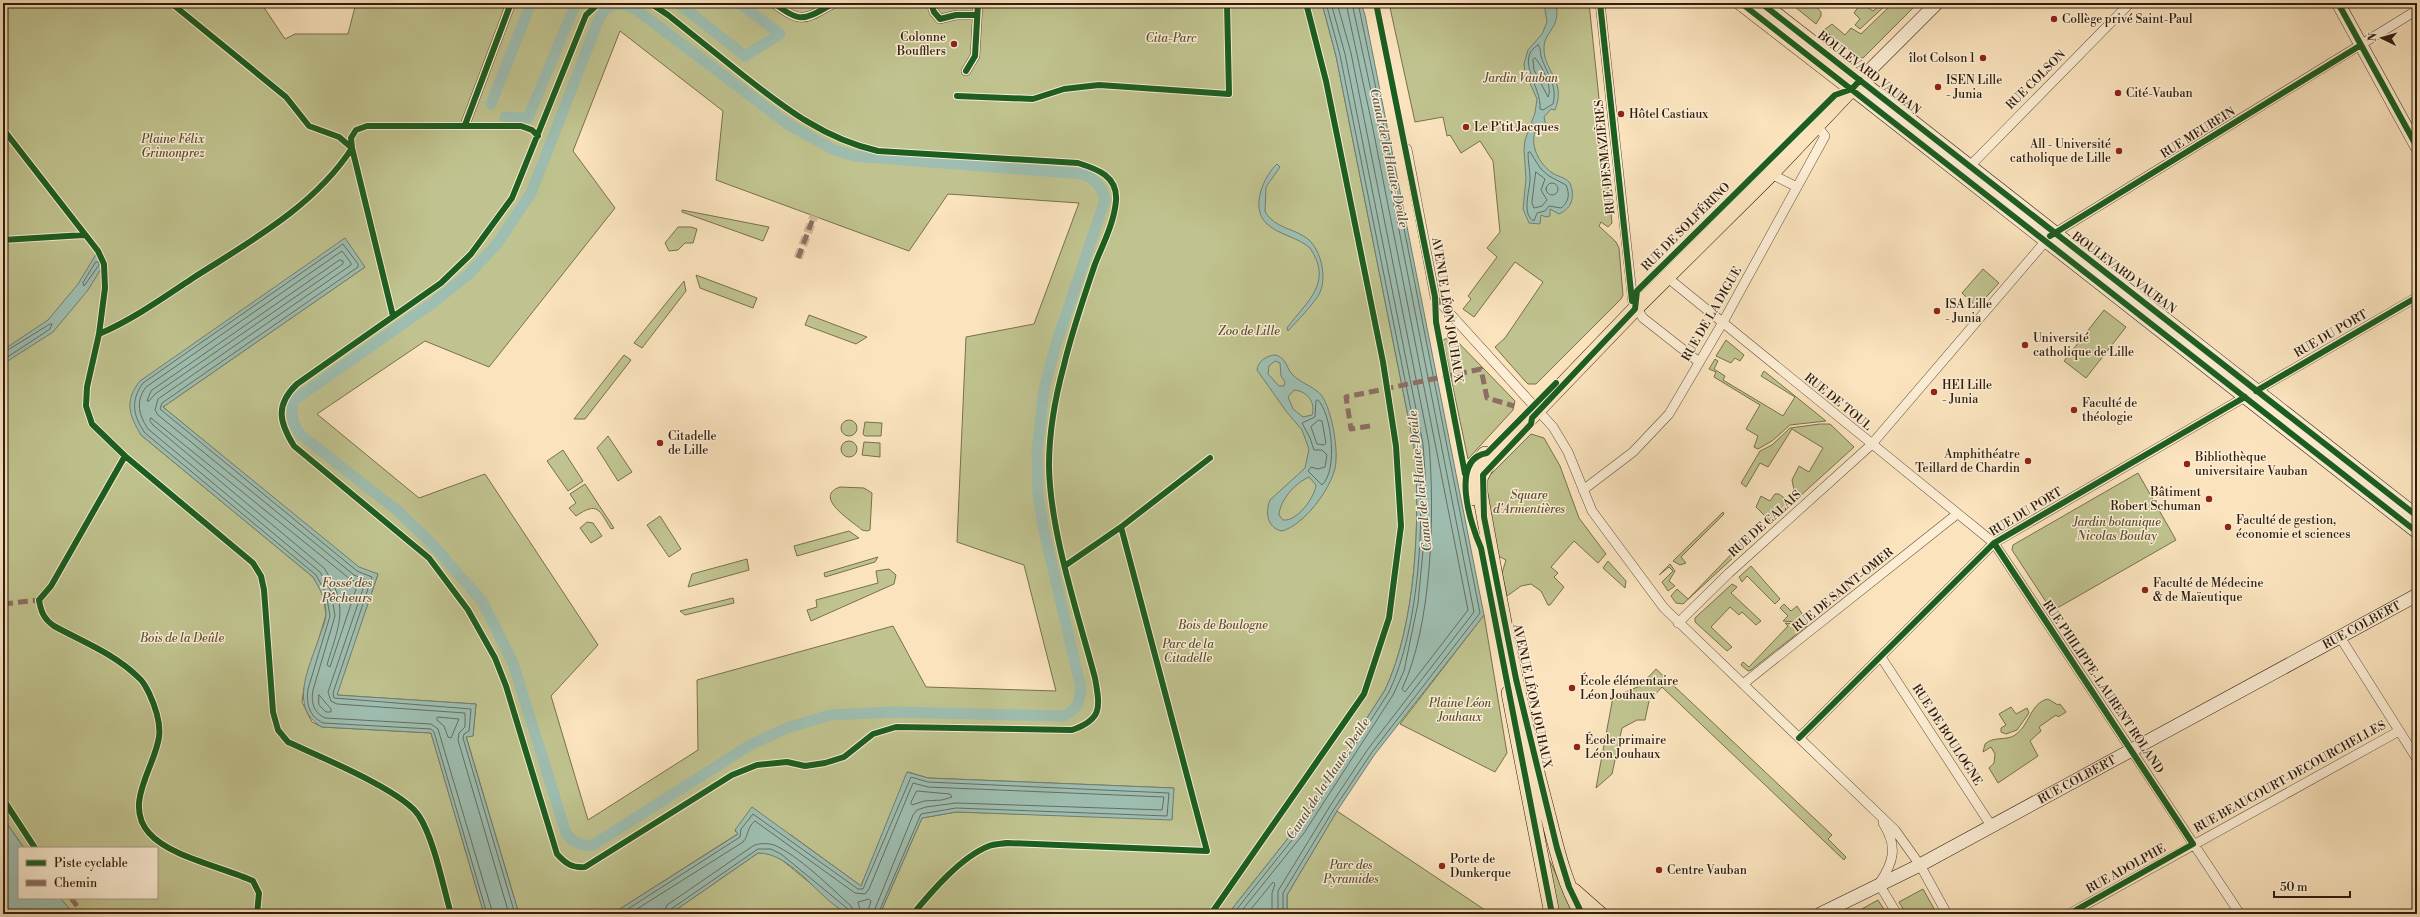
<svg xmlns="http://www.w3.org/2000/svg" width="2420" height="917" viewBox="0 0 2420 917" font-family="'Libre Bodoni',serif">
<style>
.green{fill:#c0c38f;stroke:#77704e;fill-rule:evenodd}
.water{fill:#9ebeb1;stroke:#717e70;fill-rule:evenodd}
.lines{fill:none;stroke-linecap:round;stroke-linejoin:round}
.shore{stroke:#666e60;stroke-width:1}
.canal{stroke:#9ebeb1;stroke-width:11}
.street-tunnel{stroke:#d1bb9a;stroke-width:9;stroke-dasharray:9 4.5;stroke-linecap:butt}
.street-casing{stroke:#614e3a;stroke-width:10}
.secondary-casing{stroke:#2e1d0e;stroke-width:14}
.primary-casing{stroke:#2e1d0e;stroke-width:16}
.street{stroke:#fcedd4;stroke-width:9}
.secondary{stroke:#fcedd4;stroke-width:13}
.primary{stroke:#fae3bd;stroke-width:15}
.quiet{stroke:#8d6e63;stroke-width:5;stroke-dasharray:10 5;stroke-linecap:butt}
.cycleway-casing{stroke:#fcedd4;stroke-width:8}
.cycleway{stroke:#1b5e20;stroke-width:6}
.poi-dot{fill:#8f2418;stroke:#fcedd4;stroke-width:1.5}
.labels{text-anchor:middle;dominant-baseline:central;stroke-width:3;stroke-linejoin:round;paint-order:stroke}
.poi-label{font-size:12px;fill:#2e1d0e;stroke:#fcedd4;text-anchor:start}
.park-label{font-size:12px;font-style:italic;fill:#5a4f35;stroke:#fcedd4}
.street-label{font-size:12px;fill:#2e1d0e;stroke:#fcedd4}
.water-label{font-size:13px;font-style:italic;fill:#555547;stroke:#fcedd4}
</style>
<rect width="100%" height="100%" fill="#fae3bd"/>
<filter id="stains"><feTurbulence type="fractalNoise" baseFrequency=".005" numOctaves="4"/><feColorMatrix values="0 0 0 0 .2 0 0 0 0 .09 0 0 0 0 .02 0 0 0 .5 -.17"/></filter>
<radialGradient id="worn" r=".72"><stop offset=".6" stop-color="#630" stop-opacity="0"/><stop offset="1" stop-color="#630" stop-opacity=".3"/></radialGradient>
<!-- green -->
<path class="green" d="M3,3H261L285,39L295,34H348L356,3H1322L1336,56L1414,446C1421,517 1416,625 1385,690L1297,827L1228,914H880L922,818L956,812L1172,819L1173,788L928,778L908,772L861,886L791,835L735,831L739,833L612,914H519L466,736H473L476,704L336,695L378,574L359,568L163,407L365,267L140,381L141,435L313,577L323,594L326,615L304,688L302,702L312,722L322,727L431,733L484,914H74L60,898H157V848H24L3,818ZM620,31L723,111L716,180L909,251L948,194L1079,203L1034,324L966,337L957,542L1024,565L1056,691L926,687L893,626L697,680L698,750L588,820L551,696L598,645L485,474L419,498L317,414L425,341L489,367L615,208L573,151Z
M1389,3H1589L1612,223L1608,227L1601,222L1599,226L1616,242L1619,248L1623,295L1621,299L1536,384H1528L1525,381L1495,347L1505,338L1543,282L1515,262L1474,317L1463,309L1471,299L1468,296L1497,257L1487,248L1500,232L1493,161L1480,141L1461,153L1450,135L1447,136L1443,117L1415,122Z
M1790,3H1813L1821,12V16L1816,24Z
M1861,3L1873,11L1882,3H1888L1860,29L1855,25L1860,19L1854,13Z
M1893,3H1918L1863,58H1860L1824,30L1832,24L1845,35L1851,28L1861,34Z
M682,210L769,227L763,241L682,212Z
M678,227H691L697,229L693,243H685L678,250L669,251L665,243Z
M1983,269L1999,283L1977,307L1962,293Z
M696,275L757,298L753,308L700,288Z
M684,281L686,291L642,348L634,343Z
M2104,310L2126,327L2086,378L2064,361Z
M809,315L867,337L856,344L805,325Z
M1452,336L1515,401L1513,410L1468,459L1443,340Z
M1726,340L1744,355L1740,361L1735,358L1731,363L1716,356Z
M624,355L631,360L585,419H574Z
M1715,359L1718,361L1714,369L1725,376L1723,380L1783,416L1795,397L1761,376L1764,371L1826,421L1790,425L1772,441L1758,449L1754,447L1758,436L1746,429L1760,405L1714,377L1716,372L1709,369Z
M841 428a8 8 0 1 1 16 0a8 8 0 1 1-16 0Z
M865,422L882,423L881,436H865L863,434Z
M1820,424H1830L1854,447L1799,497L1795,495L1792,480L1799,466L1809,472L1823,448L1792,429L1768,467L1760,463L1746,487L1741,483L1760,451L1772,445L1790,428Z
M1531,434L1544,438L1560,466L1579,518L1606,554L1598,563L1574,541L1551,567L1558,573L1554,577L1564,587L1550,605H1548L1541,591L1531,584L1521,586L1507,596L1502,573L1506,560L1498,556L1485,492L1486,479Z
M608,436L632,472L618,481L597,448Z
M841 449a8 8 0 1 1 16 0a8 8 0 1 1-16 0Z
M864,442L880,443V457L862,455Z
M563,450L583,481L568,491L547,461Z
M2138,473L2176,540L2052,611L2012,550L2013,545Z
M585,484L614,528L611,529C599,510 598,501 576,516L569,508L576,503L570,494Z
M840,487L864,488L872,493L870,530L867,531L862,530C852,521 812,497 840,487Z
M1775,494H1779L1791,503L1771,522L1756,507L1761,496L1770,501Z
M1723,512L1724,514L1681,557L1686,563L1680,565L1673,561Z
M660,516L681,549L669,557L647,525Z
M587,522L593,523L602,536L591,543L580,528Z
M849,531L859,538L797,556L794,546Z
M1748,537V544L1683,604L1676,603L1671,596L1677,589L1688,599Z
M878,557L875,562L825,577L824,573Z
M747,559L749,570L688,587L692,574Z
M1608,561L1626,581L1625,588L1603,568Z
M1670,564L1675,571L1669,581L1675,586L1668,591L1662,582L1673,571L1669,567L1659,575Z
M1751,566L1780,599L1775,604L1747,576L1742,582L1739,577Z
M889,569L896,575L894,584L811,621L807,610L817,607L816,600L878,583L876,571Z
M1732,584L1737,587L1731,593L1761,621L1756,625L1742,612L1739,615L1730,607L1711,627L1732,647L1727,651L1695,622V618Z
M733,598L734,603L685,615L680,611Z
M1784,604L1791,611L1797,606L1808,623L1783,621L1788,616L1780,608Z
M1484,615L1507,753L1495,772L1400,724Z
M1785,623L1807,626L1751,670L1748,671L1741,665L1743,662L1749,667L1788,626Z
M1656,669L1832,835L1828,839L1846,857L1844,860L1662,687L1649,701L1645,720H1637L1622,728L1612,774L1596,788L1613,697L1640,686Z
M2048,699L2058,705L2060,704L2066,712L2058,717L2056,715L2039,727L2041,731L2030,741L2038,756L1998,783L1989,768L1994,763L1995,754L1991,747L1983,752L1985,744C1993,736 2007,741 2015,735C2030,725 2030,703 2048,699Z
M2011,707L2016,714L2027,708L2029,713L2017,730L2006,734L2001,732V728L2006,725L1999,714Z
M1337,811L1491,914H1287V895Z
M758,853H770L782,860L848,914H670Z
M1550,861L1574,914H1557L1548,862Z
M1923,889L1937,914H1906L1899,902Z
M1878,900L1887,914L1871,912L1868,914L1867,911L1863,914L1860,910Z"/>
<!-- water -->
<path class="water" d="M1322,3H1361L1365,15L1484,615L1375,754L1337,811L1287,895V914H1228L1297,827L1385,690C1416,625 1421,517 1414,446L1336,56Z
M1544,3H1556C1561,30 1544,30 1544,48C1543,71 1567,80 1555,110L1551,109L1544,117L1546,126L1539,125C1527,139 1537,162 1551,172C1557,177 1564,176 1570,183C1575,195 1573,208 1559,214L1550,209V216L1546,217L1541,215L1540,224L1529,223L1523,209L1526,179L1524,150L1525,140L1535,113L1537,99L1525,72L1524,64L1528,50L1542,34L1547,22Z
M1277,164L1280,167L1266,187L1265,212C1276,229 1294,228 1308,239C1322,251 1328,281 1318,296C1310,308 1298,320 1288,331L1287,328C1306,302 1334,283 1310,248C1298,237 1278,235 1266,223C1250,207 1264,176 1277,164Z
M345,238L365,267L163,407L359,567L378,574L337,695L476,704L473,736L466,737L519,914H484L431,733L322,727C286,707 312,662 321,632C323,627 326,620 326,614C326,600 320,589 313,577L141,435C129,415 124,401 140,381Z
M98,251L104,264L88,290L53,332L3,364V350L48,320L78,284Z
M1276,355C1289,360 1285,369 1295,377C1303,384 1315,387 1322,396C1332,411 1339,451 1335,468C1330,490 1304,525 1282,531C1267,528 1265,512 1270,500L1305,468L1309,449L1302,430L1286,411L1257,370C1258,361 1267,355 1276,355ZM1275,361L1280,363L1281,376L1285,382L1284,386H1279L1268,374L1269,366ZM1294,390C1307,391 1316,402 1312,415L1303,417L1293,409L1288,397ZM1309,477L1316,485C1315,497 1297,522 1283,520L1279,515C1280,500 1295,483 1309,477Z
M907,772L928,778L1174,788L1172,820L956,812L922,818L880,914C872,914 854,917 846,913C818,898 792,853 758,853L670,914H612L738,834L735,830L752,807L861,886Z
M3,818L24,848H19V898H60L74,914H3Z"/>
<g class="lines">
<!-- shore -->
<path class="shore" d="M1337,3L1351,53L1429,444C1435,513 1432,626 1402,689L1405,692L1468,610L1373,129L1346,3
M1538,45C1541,48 1540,52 1541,56C1546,73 1558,85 1553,104L1543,110L1540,109C1542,87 1514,59 1538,45Z
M1535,58C1542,65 1553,88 1548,97L1534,70L1533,60Z
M1530,152L1541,169L1549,176L1566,185C1570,194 1569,202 1561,208L1549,206L1545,211L1537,213L1534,221C1521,215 1530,190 1530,179C1530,170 1528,162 1528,153Z
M1536,172L1545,179L1541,190L1547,200L1542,206L1534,208L1532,203Z
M1546 189a6 6 0 1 1 12 0a6 6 0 1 1-12 0Z
M340,260L343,261V264L155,394L149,401H147L151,391Z
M96,262H99V265L84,286L83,283Z
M3,353L50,324H52L50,329L3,360
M1318,400C1332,414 1338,471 1322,485L1308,471L1311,467L1318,469L1325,467L1327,455L1322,450H1314L1310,438L1302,423L1315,417L1316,401Z
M151,418L350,579L358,583L330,667L327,665C339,624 350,607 324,568L153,425L150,421Z
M1319,420L1322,421L1326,443L1324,445L1317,444L1311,427Z
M319,695L331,709V712H326L319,705Z
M438,717L459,719L451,738L448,737L444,726L437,720Z
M917,791L950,794L952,797L942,800L924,801L912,805L911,803Z
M487,914L434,732L431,729L323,723C309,716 306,704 308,689L330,616L326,593L316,575L145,433C133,416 130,401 143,383L343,244L358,264V267L162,403L160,409L357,571L372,577L333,693L334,698L471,709L469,731L464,734L463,738L515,914
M493,914L438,729L431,724L325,718C313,712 311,702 313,690L335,616L331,591L320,572L148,429C139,415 135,402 146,387L342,251L351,263V265L158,399L155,410L158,415L354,575L366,580L328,692L331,701L337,704L465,713V727L459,733L458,740L509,914
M620,914L740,837L741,829L753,814L858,889H863L911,777L928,782L1169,793L1167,816L956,808L921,814L878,914
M629,914L743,842C749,835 747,827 755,821L855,893L865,894L869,889L913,783L928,787L1164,797L1162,810L956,803L926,807L917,810L913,815L873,914
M663,914L667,905L753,846C758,843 768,843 774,845C798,855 831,888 851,906L855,914
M669,914L671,909L758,849H771L781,854L848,909L850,914
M861,914L858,902L869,899L871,901L867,914
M1233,914L1300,830L1389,692C1420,627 1425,517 1418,445L1340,55L1326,3
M1239,914L1304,833L1393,695L1404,671L1418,603L1425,530V472L1423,444L1345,54L1331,3
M1247,914L1273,882L1275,884L1272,893V914
M1278,914V891L1330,806L1368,749L1474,612L1379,128L1352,3
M1283,914V893L1334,809L1372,752L1480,613L1384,127L1358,3"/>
<!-- canal -->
<path class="canal" d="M678,3L745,56L780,34L739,3
M619,4L634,8L789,125L832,149L854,156L1083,174C1096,180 1102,186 1105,200L1055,347L1044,390L1037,450L1038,496L1044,531L1081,688C1080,703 1077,709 1064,716L892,712L830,715L787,728L750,745L593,845C581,846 573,843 566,833L513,663L482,601L431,543L399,512L301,435C292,424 291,415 293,401L434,302L469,274L497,244L531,193L599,19C604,10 608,5 619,4Z
M491,104L531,3
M505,117L528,118L576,3"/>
<!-- street-tunnel -->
<path class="street-tunnel" d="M798,258L814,216"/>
<!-- street casing -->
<g class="street-casing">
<path id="street" d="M774,3C802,25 805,19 834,3
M931,3L934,12L940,19L956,15H977
M1600,3L1633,303L1643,318L1699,362
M966,71L975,56L978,3
M465,125L511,3
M1407,149L1435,297L1553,427L1568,452L1592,511L1664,608L1895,830L1920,865L1947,914
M1967,169L2130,3
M1771,174L1797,187
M1668,278L1994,543L2240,914
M1583,490L1633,452L1669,414L1723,322L1825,136L1817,126
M1678,623L1729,573L1871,445L2050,236L2417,10
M2340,637L2417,759
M1881,657L1992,827
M1743,684L1957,514
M1799,738L1994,543L2417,297
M1883,823C1898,846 1894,862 1879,884L1897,914
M2069,914L2399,731"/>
</g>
<!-- secondary casing -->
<g class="secondary-casing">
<g id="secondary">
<path d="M1937,3L1860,80L2417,516"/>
<path d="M2338,3L2417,147"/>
<path d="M1852,89L2417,532"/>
<path id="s1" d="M1820,914L1920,865L2417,595"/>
</g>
</g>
<!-- primary casing -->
<g class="primary-casing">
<path id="primary" d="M1741,3L1852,89
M1472,498L1470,473L1485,454
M1509,693L1552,914
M1574,891L1600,914
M1582,914C1561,878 1554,836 1543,796C1517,696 1498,594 1480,493V478L1489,461L1635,309L1771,174L1860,80L1761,3"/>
</g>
<!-- street -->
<use href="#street" class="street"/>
<!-- secondary -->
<use href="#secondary" class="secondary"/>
<!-- primary -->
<use href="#primary" class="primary"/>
<!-- quiet -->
<path class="quiet" d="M798,258L814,216
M1435,296L1455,319
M1370,426L1351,429L1346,397L1481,369L1487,398L1514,406
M3,604L39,600
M71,898L83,914"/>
<!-- cycleway casing -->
<g class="cycleway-casing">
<path id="cycleway" d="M599,3L586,15L512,198L471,254L441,283L297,384C275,405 279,422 294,446L429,558L468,610L495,658L506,686L557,854C566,864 572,868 585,867L732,775L757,765L787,762L805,766L825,763L844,757L873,734L896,727L1072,730C1103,719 1100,707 1095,678C1078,614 1050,532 1049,466C1049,432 1055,398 1064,365C1072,331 1084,297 1095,264C1103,244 1114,223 1116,201C1118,176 1097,169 1078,163L878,151C825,139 786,109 744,76C718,55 693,35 668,15L650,3
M774,3C802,25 805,19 834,3
M931,3L934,12L940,19L956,15H977
M1376,3L1435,297L1436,322L1465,474
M1600,3L1632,301
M1741,3L2417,532
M1761,3L2417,516
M2338,3L2417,147
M966,71L975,56L978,3
M957,96L1033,99L1064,89L1099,85L1229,94L1227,3
M465,125L511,3
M3,129L98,251L104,264L105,288L99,334L87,387L86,406L92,424L125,456L253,563L261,576L264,590L273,712L278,730L288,742C318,756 404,791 419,816C434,839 443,886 451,914
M2050,236L2361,45
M3,240L84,235
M393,316L352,148L351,138L356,130L367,126H521L532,130L538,136
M99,334C132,320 163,298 193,278C249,242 315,206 352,148L339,137L309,126L286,97L171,3
M2256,391L2417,297
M125,456L51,586L39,600C41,612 44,619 54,626C83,642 115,654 139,678C144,682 146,688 149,693C155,706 161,723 159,737C155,767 123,804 149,833C170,857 223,867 253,881L259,893L257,914
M1121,527L1210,458
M1994,543L2193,844L2069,914
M1799,738L1994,543L2245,397
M3,799L35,848
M913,914C932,891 961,857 989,846C994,844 1002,844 1007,843L1207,851L1121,527L1066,565
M1211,914L1364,694L1389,618L1401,526L1396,446L1383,362L1326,81L1306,3
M1552,914L1481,548C1471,526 1449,459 1487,453L1556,383
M1582,914L1569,887L1557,848L1516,679L1484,517L1483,475L1531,424L1532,418L1635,309L1637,291L1835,95L1852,89L1860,80"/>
</g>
<!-- cycleway -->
<use href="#cycleway" class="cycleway"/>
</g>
<!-- markers -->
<g class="poi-dot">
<circle cx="2054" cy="19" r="4"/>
<circle cx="954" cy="44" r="4"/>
<circle cx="1983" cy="58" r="4"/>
<circle cx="1938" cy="87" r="4"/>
<circle cx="2118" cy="93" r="4"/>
<circle cx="1621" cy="114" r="4"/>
<circle cx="1466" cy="127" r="4"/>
<circle cx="2119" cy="151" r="4"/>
<circle cx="1937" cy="311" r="4"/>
<circle cx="2025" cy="345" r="4"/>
<circle cx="1934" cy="392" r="4"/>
<circle cx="2074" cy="410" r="4"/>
<circle cx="660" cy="443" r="4"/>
<circle cx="2028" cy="461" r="4"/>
<circle cx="2187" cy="464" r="4"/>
<circle cx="2209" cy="499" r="4"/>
<circle cx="2228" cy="527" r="4"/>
<circle cx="2145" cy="590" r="4"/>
<circle cx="1572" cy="688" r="4"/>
<circle cx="1577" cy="747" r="4"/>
<circle cx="1442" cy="866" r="4"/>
<circle cx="1659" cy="870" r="4"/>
</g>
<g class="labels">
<!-- poi labels -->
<g class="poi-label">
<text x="2062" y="19">Collège privé Saint-Paul</text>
<text x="946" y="37" text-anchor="end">Colonne<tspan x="946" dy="14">Boufflers</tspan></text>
<text x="1975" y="58" text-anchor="end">îlot Colson 1</text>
<text x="1946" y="80">ISEN Lille<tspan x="1946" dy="14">- Junia</tspan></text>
<text x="2126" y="93">Cité-Vauban</text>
<text x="1629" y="114">Hôtel Castiaux</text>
<text x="1474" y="127">Le P'tit Jacques</text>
<text x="2111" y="144" text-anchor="end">All - Université<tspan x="2111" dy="14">catholique de Lille</tspan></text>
<text x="1945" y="304">ISA Lille<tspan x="1945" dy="14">- Junia</tspan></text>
<text x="2033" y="338">Université<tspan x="2033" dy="14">catholique de Lille</tspan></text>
<text x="1942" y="385">HEI Lille<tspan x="1942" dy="14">- Junia</tspan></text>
<text x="2082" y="403">Faculté de<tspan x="2082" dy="14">théologie</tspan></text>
<text x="668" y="436">Citadelle<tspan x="668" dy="14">de Lille</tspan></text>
<text x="2020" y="454" text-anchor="end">Amphithéatre<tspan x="2020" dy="14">Teillard de Chardin</tspan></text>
<text x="2195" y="457">Bibliothèque<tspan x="2195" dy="14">universitaire Vauban</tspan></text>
<text x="2201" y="492" text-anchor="end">Bâtiment<tspan x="2201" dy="14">Robert Schuman</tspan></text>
<text x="2236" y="520">Faculté de gestion,<tspan x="2236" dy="14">économie et sciences</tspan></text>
<text x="2153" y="583">Faculté de Médecine<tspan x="2153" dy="14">&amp; de Maïeutique</tspan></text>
<text x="1580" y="681">École élémentaire<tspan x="1580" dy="14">Léon Jouhaux</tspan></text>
<text x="1585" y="740">École primaire<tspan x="1585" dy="14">Léon Jouhaux</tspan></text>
<text x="1450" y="859">Porte de<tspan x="1450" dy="14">Dunkerque</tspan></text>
<text x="1667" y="870">Centre Vauban</text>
</g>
<!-- park labels -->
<g class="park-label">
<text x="1171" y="38">Cita-Parc</text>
<text x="1521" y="78">Jardin Vauban</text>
<text x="173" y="139">Plaine Félix<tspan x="173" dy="14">Grimonprez</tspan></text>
<text x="1249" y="331">Zoo de Lille</text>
<text x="1529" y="495">Square<tspan x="1529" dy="14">d'Armentières</tspan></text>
<text x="2117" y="522">Jardin botanique<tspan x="2117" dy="14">Nicolas Boulay</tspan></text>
<text x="1223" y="625">Bois de Boulogne</text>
<text x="182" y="638">Bois de la Deûle</text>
<text x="1188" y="644">Parc de la<tspan x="1188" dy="14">Citadelle</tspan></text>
<text x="1460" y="703">Plaine Léon<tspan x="1460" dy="14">Jouhaux</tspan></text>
<text x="1351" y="865">Parc des<tspan x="1351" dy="14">Pyramides</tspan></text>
</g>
<!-- street labels -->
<g class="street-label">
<text transform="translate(1869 73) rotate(38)">BOULEVARD VAUBAN</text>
<text transform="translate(2036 80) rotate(-45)">RUE COLSON</text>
<text transform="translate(2198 133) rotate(-32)">RUE MEUREIN</text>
<text transform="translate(1605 157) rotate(-96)">RUE DESMAZIÈRES</text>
<text transform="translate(1686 227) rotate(-45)">RUE DE SOLFÉRINO</text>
<text transform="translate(2124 273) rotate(37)">BOULEVARD VAUBAN</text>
<text transform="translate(1447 310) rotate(81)">AVENUE LÉON JOUHAUX</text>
<text transform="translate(1712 314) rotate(-60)">RUE DE LA DIGUE</text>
<text transform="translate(2331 334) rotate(-30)">RUE DU PORT</text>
<text transform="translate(1838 402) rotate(39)">RUE DE TOUL</text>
<text transform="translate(2026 512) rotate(-31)">RUE DU PORT</text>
<text transform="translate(1765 524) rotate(-42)">RUE DE CALAIS</text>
<text transform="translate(1843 590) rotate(-39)">RUE DE SAINT-OMER</text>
<text stroke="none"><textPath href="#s1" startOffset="614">RUE COLBERT</textPath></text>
<text transform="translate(2103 687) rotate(56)">RUE PHILIPPE-LAURENT ROLAND</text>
<text transform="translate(1532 696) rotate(78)">AVENUE LÉON JOUHAUX</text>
<text transform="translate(1947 735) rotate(57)">RUE DE BOULOGNE</text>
<text transform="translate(2290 777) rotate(-29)">RUE BEAUCOURT-DECOURCHELLES</text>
<text stroke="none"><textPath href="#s1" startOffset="290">RUE COLBERT</textPath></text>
<text transform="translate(2126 869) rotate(-29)">RUE ADOLPHE</text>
</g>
<!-- water labels -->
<g class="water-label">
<text transform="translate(1389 158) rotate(78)">Canal de la Haute-Deûle</text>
<text transform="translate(1420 481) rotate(-96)">Canal de la Haute-Deûle</text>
<text x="347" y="583">Fossé des<tspan x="347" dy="15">Pêcheurs</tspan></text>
<text transform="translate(1328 779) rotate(-57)">Canal de la Haute-Deûle</text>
</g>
</g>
<!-- margin -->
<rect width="2420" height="917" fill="none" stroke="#fae3bd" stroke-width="16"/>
<rect x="4" y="4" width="2412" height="909" fill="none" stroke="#2e1d0e" stroke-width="2"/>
<rect x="8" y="8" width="2404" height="901" fill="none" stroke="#2e1d0e"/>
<!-- legend -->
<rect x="18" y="847" width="140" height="52" fill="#fcedd4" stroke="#aa9a85"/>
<rect x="26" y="860" width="20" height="6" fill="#1b5e20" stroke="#aa9a85"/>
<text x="54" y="867" font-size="12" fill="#2e1d0e">Piste cyclable</text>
<rect x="26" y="880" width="20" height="6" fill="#8d6e63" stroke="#aa9a85"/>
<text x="54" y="887" font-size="12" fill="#2e1d0e">Chemin</text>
<!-- north arrow -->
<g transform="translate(2382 38) rotate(275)" stroke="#fcedd4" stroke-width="3" paint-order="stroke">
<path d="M0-3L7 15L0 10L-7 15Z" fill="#2e1d0e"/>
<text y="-6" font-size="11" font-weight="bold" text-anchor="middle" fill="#2e1d0e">N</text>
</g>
<!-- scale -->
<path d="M2274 891v6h76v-6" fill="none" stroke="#2e1d0e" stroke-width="2"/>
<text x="2280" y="891" font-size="12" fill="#2e1d0e" stroke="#fcedd4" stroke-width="3" paint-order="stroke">50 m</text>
<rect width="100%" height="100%" filter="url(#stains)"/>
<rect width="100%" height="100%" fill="url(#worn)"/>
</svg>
